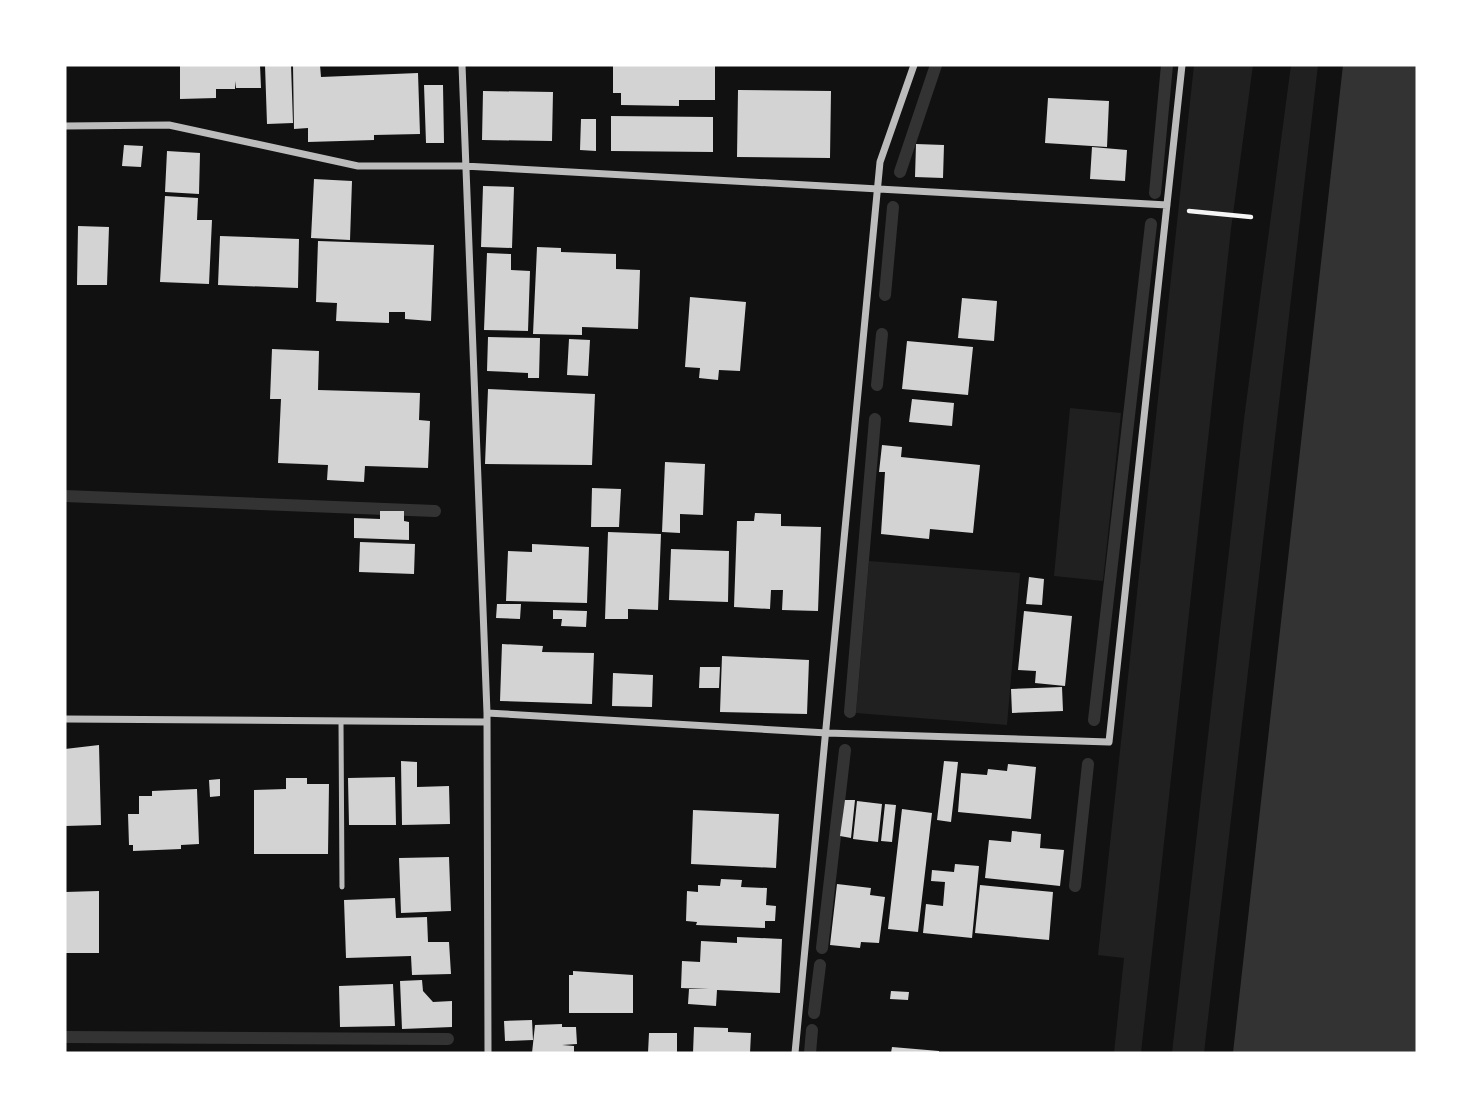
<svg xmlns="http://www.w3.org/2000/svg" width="1482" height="1118" viewBox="0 0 1482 1118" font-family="'Source Sans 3',sans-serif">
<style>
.green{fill:#202020}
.water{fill:#333}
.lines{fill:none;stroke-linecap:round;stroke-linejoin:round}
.stream{stroke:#333;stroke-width:12}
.building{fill:#d3d3d3}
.path{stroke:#f5f5f5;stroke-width:4.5}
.service{stroke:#bcbcbc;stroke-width:5}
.minor{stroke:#bcbcbc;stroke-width:7}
</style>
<rect width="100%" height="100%" fill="#111"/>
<!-- green -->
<path class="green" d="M1194,65H1253L1231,229L1141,1053H1114L1124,958L1098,955Z
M1291,65H1318L1204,1053H1172L1244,419Z
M1070,408L1121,413L1103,581L1054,576Z
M869,561L1020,573L1007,725L856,713Z"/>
<!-- water -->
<path class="water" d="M1343,65H1417V1053H1233Z"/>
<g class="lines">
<!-- stream -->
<path class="stream" d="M900,172L936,65
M1155,193L1167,65
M885,295L893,207
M877,385L882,334
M65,496L435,511
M850,712L875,419
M1094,720L1151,224
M1075,886L1088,764
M822,948L845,750
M814,1013L820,965
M65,1037L448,1039
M810,1053L812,1030"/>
</g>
<!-- building -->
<path class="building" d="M180,65H260L261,88H236L235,81V89H216V98L180,99Z
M265,65H291L293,123L267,124Z
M293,65H320L321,77L418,73L420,134L374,135V140L308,142V128L294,129Z
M613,65H715V100H679V106L621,105V93H613Z
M424,85H443L444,143H426Z
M738,90L831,91L830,158L737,157Z
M483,91L553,92L552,141L482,140Z
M1048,98L1109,101L1107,147L1045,143Z
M611,116L713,117V152L611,151Z
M581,119H596V151L580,150Z
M916,144L944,145L943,178L915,177Z
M124,145L143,146L141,167L122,166Z
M1092,147L1127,150L1125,181L1090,179Z
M167,151L200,153L199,194L165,192Z
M314,179L352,181L350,240L311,238Z
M483,186L514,187L512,248L481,247Z
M165,196L198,198L197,220H212L209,284L160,282Z
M78,226L109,227L107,285H77Z
M220,236L299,239L298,288L218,285Z
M318,241L434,245L431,321L405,319V312H389V323L336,321L337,303L316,302Z
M537,247L561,248V252L616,254V269L640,270L638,329L582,327V335L533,334Z
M487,253L511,254V270L530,271L528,331L484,330Z
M690,297L746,302L740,371L719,370L718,380L699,378L700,368L685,367Z
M962,298L997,301L994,341L958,338Z
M488,337L540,338L539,378H528V373L487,371Z
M569,339L590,340L588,376L567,375Z
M907,341L973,347L968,395L902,389Z
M272,349L319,351L318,390L420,393L419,420L430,421L428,468L365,466L364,482L327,480L328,465L278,463L281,399H270Z
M488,389L595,394L592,465L485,464Z
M912,399L954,403L952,426L909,422Z
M882,445L902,447L901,457L980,465L973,533L930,529L929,539L881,534L885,472H879Z
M665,462L705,464L703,515L680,514V533L662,532Z
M592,488L621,489L619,527H591Z
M380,511H404V521L409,522V540L354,538V518L380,519Z
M755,513L781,514V526L821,527L818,611L782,610L783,590H771L770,609L734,607L737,521H754Z
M608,532L661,534L658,610L628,609V619H605Z
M360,542L415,544L414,574L359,572Z
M532,544L589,547L587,603L506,601L508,551L532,552Z
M671,549L729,551L728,602L669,600Z
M1029,577L1044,579L1042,605L1026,604Z
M497,604H521L520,619L496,618Z
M553,610L587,611L586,627L561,626L562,619H553Z
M1024,611L1072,616L1065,686L1035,683L1036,671L1018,670Z
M502,644L543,646L542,652L594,653L592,704L500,701Z
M722,656L809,660L807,714L720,712Z
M700,667H720L719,688H699Z
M613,673L653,675L652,707L612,706Z
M1062,687L1063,711L1012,713L1011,689Z
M99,745L101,825L65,826V749Z
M401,761L417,762V787L449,786L450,824L402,825Z
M944,761L958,762L951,822L937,820Z
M1008,764L1036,767L1031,819L958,812L961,773L987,775L988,769L1007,771Z
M395,777L396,825H349L348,778Z
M286,778H307V784H329L328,854H254V790L286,789Z
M220,779V796L210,797L209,780Z
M197,789L199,844L181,845V849L133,851V845H129L128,814H139V796H152V791Z
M845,800H855L851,838L840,836Z
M857,801L882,804L878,842L853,839Z
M885,804L896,805L892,842L881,841Z
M902,809L932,813L918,932L888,929Z
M693,810L779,814L776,868L691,864Z
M1012,831L1041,834L1040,848L1064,850L1060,886L985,878L989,840L1011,842Z
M449,857L451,911L401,913L399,858Z
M955,864L979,866L972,938L923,933L926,904L943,906L945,882L931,881L932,870L954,872Z
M721,879L742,880L741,887L767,888L766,905L776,906L775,921H765V928L696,925L697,922L686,921L687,891L698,892V885L720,886Z
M837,884L871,888L870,895L885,897L879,943L861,942L860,948L830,945Z
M980,885L1053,892L1049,940L975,933Z
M99,891V953H65V892Z
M395,898L396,918L427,917L428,942H449L451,974L412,975L411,956L346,958L344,900Z
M737,937L782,939L780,993L717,990L716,1006L688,1004L689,989H709L681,988L682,961L700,962L701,941L737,943Z
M573,971L633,975V1013H569V975H573Z
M422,980L423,991L433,1002L452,1001V1027L402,1029L400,981Z
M393,984L395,1026L340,1027L339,986Z
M891,991L909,992L908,1000L890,999Z
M532,1020L533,1040L505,1041L504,1021Z
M562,1024V1027H576L577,1044L562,1045L574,1046V1053H532L535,1025Z
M694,1027L728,1028V1032L751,1033L750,1053H693Z
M649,1033H677V1053H648Z
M892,1047L939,1051V1053H891Z"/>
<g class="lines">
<!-- path -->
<path class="path" d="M1189,211L1251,217"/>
<!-- service -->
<path class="service" d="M341,721L342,887"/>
<!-- minor -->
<path class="minor" d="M462,65L487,713L488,1053
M65,126L169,125L358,166H464L1167,205
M487,713L827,733L1109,742L1182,65
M65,719L486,722
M795,1053L880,162L914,65"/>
</g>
<!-- border -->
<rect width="1482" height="1118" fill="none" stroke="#ffffff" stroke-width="133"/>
</svg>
